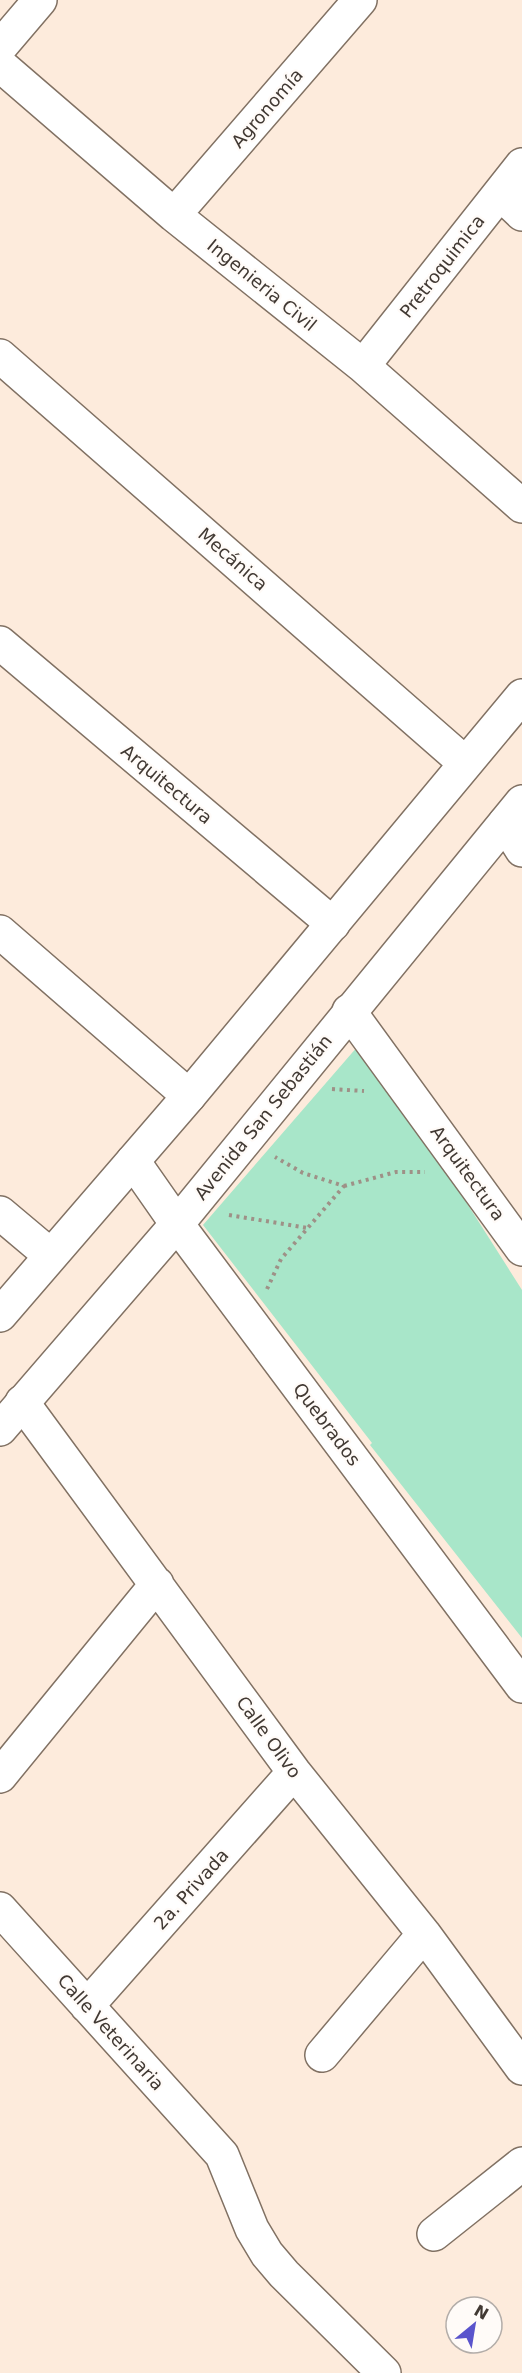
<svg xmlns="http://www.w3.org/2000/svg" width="522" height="2373" viewBox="0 0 522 2373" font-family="'DejaVu Sans',sans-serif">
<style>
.green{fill:#a8e6c9}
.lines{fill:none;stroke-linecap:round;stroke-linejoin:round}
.minor-casing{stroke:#817163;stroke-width:36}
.major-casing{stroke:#817163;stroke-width:36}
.path{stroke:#9e9187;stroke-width:4;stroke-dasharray:3 4.5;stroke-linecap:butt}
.minor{stroke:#fff;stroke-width:33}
.major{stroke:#fff;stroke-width:33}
.labels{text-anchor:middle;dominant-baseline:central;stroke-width:4.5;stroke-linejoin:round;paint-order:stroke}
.street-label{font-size:18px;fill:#413933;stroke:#fffbf8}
</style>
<rect width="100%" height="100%" fill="#fdebdc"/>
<!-- green -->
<path class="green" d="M358,1046L447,1172L522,1290V1638L370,1445L372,1443L203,1225Z"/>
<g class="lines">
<!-- minor casing -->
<g class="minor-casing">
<path id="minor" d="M0,47L40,0
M0,65L174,215L363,366L522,506
M500,193L522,214
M174,215L360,0
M0,356L465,763
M363,366L522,165
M0,643L333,924
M505,823L522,850
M0,932L189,1096
M349,1011L522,1249
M133,1161L177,1224L522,1686
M0,1213L50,1255
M22,1402L294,1772L424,1934L522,2068
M0,1776L157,1584
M0,1909L222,2155L252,2229L267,2254L284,2274L384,2373
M87,2006L294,1772
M322,2055L424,1934
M434,2234L522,2164"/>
</g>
<!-- major casing -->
<g class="major-casing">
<path id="major" d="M0,1315L189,1096L522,696
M0,1429L177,1224L522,802"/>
</g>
<!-- path -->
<path class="path" d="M332,1089L364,1091
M344,1186L396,1172H425
M229,1215L308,1228
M267,1289L281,1259L344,1186L303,1173L275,1157"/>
<!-- minor -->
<use href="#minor" class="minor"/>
<!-- major -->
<use href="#major" class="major"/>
</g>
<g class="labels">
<!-- street labels -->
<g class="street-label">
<text transform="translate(267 108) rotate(-49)">Agronomía</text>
<text transform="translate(442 266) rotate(-52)">Pretroquimica</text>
<text transform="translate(262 285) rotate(39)">Ingenieria Civil</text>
<text transform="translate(233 559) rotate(41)">Mecánica</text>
<text transform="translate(167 784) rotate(40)">Arquitectura</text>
<text transform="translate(263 1117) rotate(-51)">Avenida San Sebastián</text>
<text transform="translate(468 1173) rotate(54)">Arquitectura</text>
<text transform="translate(327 1424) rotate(53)">Quebrados</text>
<text transform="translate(269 1737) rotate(54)">Calle Olivo</text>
<text transform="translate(191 1889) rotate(-48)">2a. Privada</text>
<text transform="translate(111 2032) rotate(48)">Calle Veterinaria</text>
</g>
</g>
<!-- north arrow -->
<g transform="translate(474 2325) rotate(30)"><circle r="28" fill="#fffbf8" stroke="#b3ada9" stroke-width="1.5"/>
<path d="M0-4.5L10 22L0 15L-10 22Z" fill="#5a54cc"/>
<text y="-9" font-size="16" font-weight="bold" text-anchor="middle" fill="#413933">N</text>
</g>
</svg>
